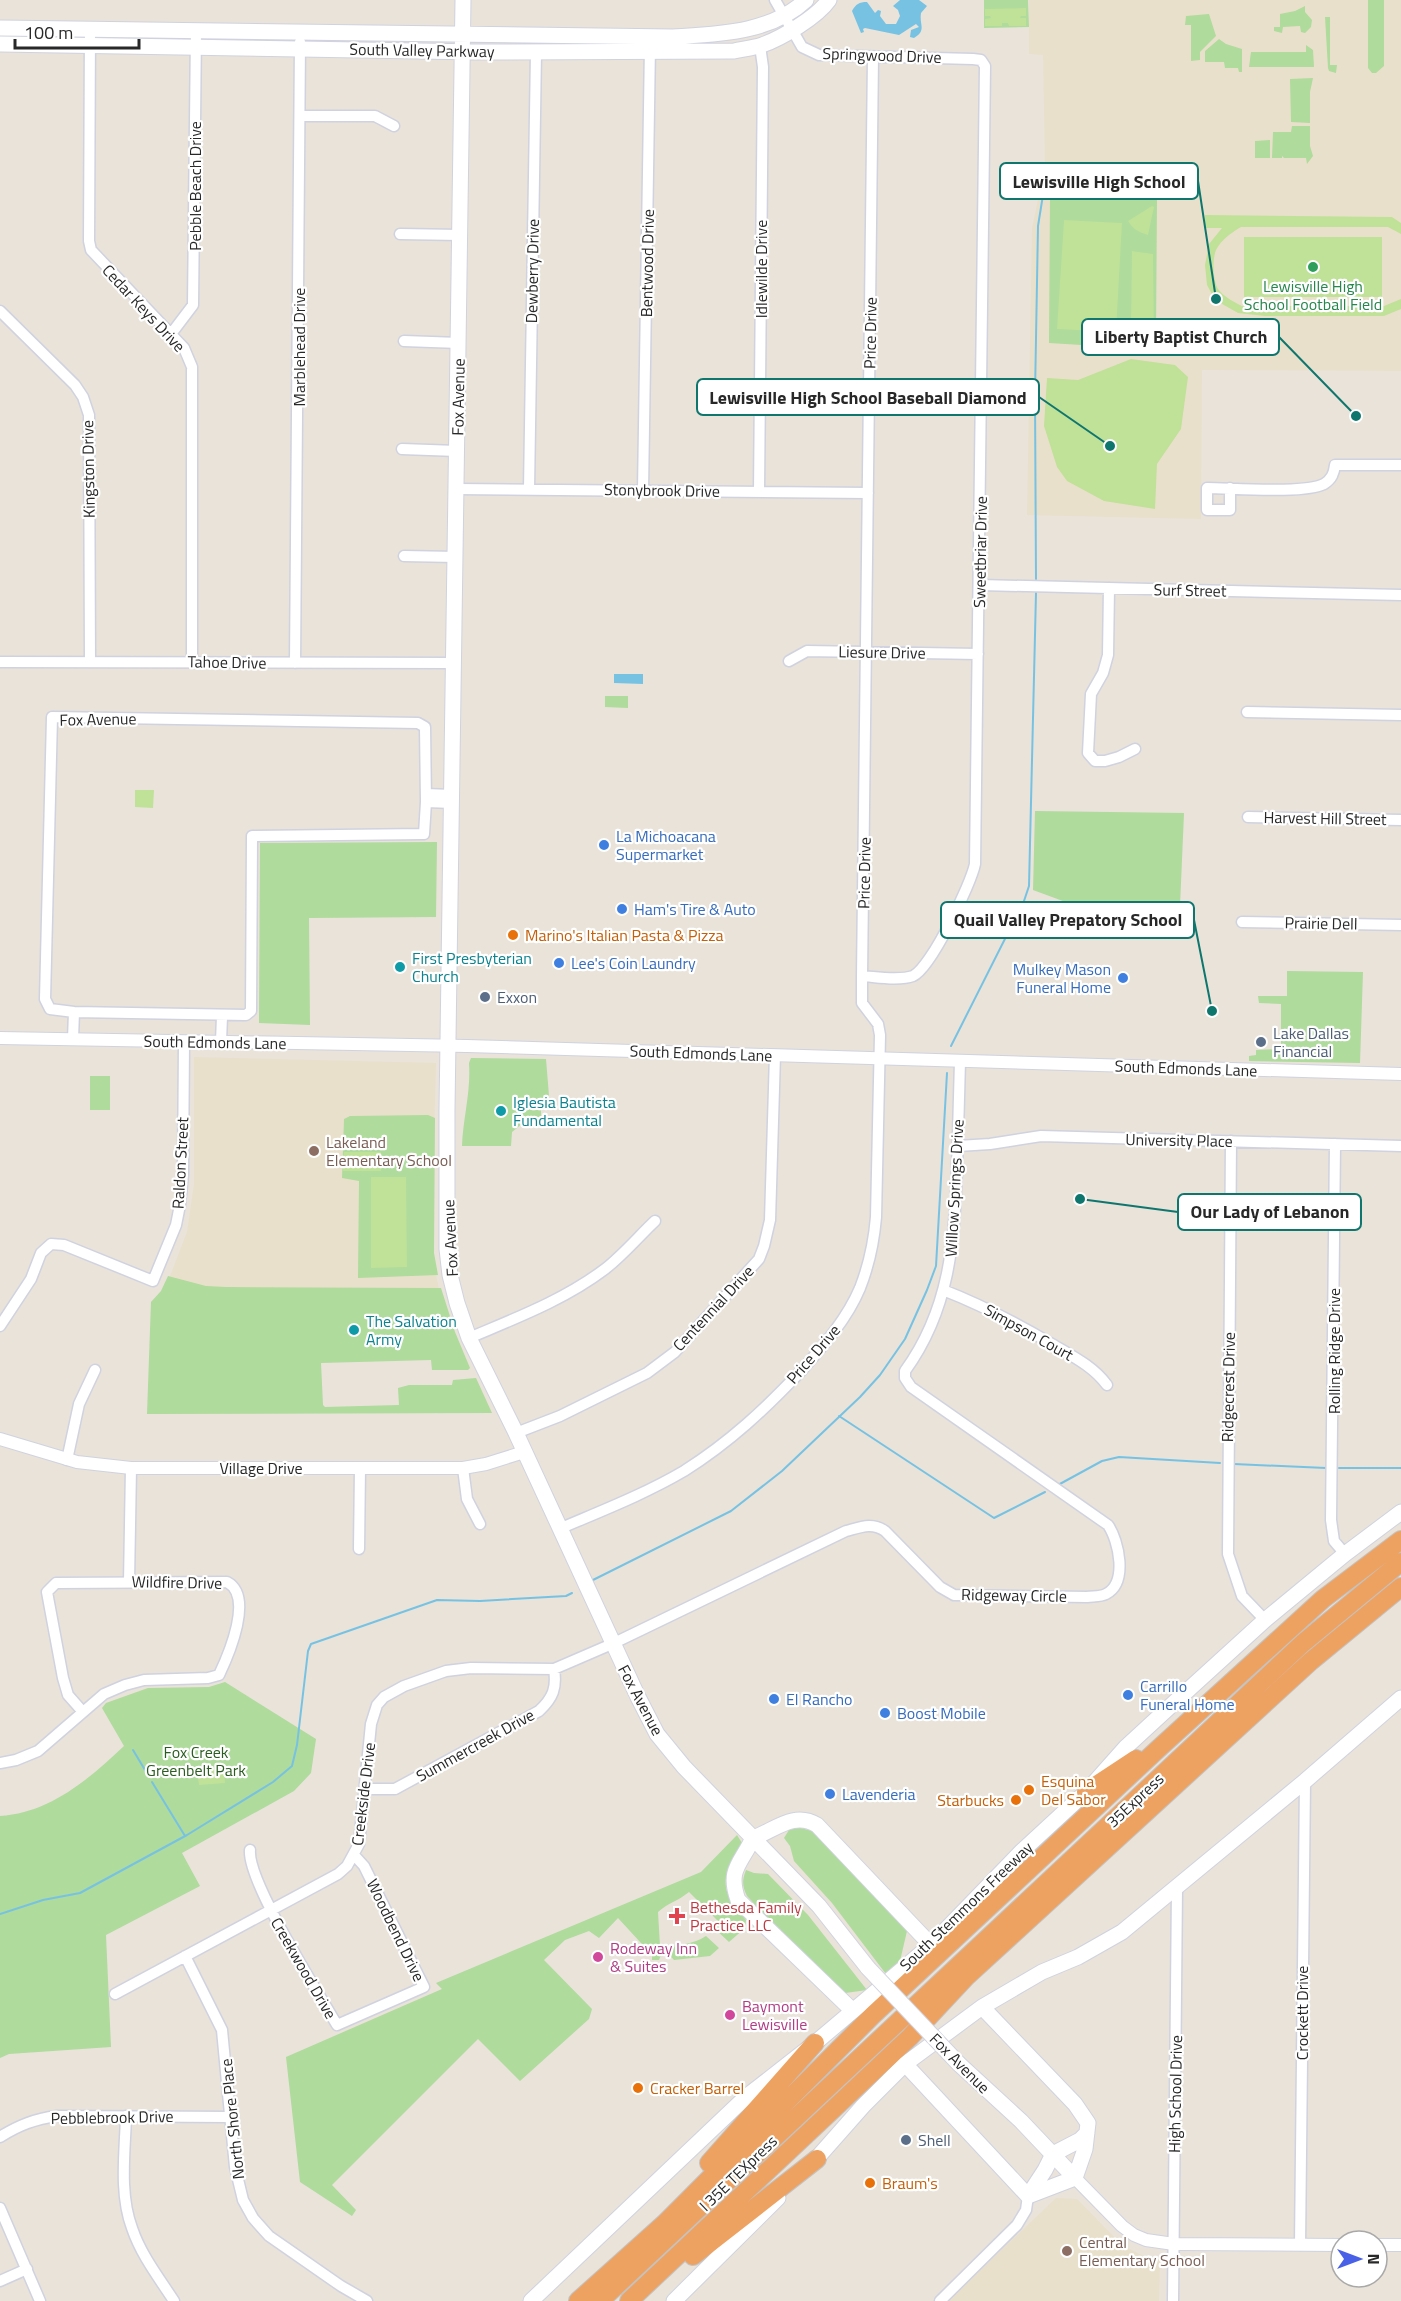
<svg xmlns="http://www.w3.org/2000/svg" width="1401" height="2301" viewBox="0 0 1401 2301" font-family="'Titillium Web',sans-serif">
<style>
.education{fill:#e9e0cb}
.green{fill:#afdb9c}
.pitch{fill:#c0e198}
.water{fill:#77c2e2}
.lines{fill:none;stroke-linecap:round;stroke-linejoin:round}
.stream{stroke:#77c2e2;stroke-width:2}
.minor-casing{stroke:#d0d2df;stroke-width:13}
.tertiary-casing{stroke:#d0d2df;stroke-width:14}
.secondary-casing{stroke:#d0d2df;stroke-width:17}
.motorway-casing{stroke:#c3c3c3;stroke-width:20}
.minor{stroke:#fff;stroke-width:10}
.tertiary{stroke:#fff;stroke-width:12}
.secondary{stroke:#fff;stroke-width:15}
.motorway{stroke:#eea261;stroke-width:18}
.secondary-bridge-casing{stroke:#d0d2df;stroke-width:17;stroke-linecap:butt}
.secondary-bridge{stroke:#fff;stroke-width:15}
.leisure-dot{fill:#2e9e5b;stroke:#fff;stroke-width:2}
.shop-dot{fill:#3f7fe0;stroke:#fff;stroke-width:2}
.food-dot{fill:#e8710a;stroke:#fff;stroke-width:2}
.culture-dot{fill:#0f9aa8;stroke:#fff;stroke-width:2}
.service-dot{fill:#5c6f8a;stroke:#fff;stroke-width:2}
.education-dot{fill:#8d6e63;stroke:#fff;stroke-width:2}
.health-dot{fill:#e0444e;stroke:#fff;stroke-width:2}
.hotel-dot{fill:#d1479c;stroke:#fff;stroke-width:2}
.labels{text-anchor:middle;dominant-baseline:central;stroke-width:4.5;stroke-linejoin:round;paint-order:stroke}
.street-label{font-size:16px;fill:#282828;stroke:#fff}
.leisure-label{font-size:16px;fill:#27864d;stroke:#fff}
.shop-label{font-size:16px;fill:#366cbe;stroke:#fff;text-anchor:start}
.food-label{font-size:16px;fill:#c56008;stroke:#fff;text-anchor:start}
.culture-label{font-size:16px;fill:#0d838f;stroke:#fff;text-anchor:start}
.service-label{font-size:16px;fill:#4e5e75;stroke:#fff;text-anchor:start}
.education-label{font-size:16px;fill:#785e54;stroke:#fff;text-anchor:start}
.park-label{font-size:16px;fill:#2b5c20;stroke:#fff}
.health-label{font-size:16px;fill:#be3a42;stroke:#fff;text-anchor:start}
.hotel-label{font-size:16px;fill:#b23c85;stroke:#fff;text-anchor:start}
.leader{fill:none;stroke:#0f766e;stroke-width:2}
.callout-dot{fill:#0f766e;stroke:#fff;stroke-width:2}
.callout{fill:#fff;stroke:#0f766e;stroke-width:2}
.callout-label{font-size:18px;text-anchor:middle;font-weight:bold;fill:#282828}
</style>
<rect width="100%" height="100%" fill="#e9e3da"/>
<!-- education -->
<path class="education" d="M1029,0H1401V371L1202,370L1201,519L1027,515L1032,228L1045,166L1043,55L1029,54Z
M194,1057L436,1063L432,1213L433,1259L440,1295H209L167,1284L187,1232L194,1184Z
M1056,2198L1077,2199L1123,2246L1144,2256L1160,2259L1159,2301H948Z"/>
<!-- green -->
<path class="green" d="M984,0H1028L1029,27L984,28Z
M1368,0H1384V66L1376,73H1372L1368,68Z
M1305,6V12L1312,20L1311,27L1305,33L1301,32L1300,26L1283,27L1282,33L1274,31V27H1280V14L1295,11Z
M1209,14L1216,36L1200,52V60L1191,61V25H1185L1186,16Z
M1325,17H1330V65H1337L1336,73L1329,71L1328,68Z
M1219,39L1226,44L1242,49V72H1239L1238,68H1225L1224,62H1205V51Z
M1306,45L1313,50L1314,67H1249L1251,52H1306Z
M1313,78L1310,92V123L1291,122L1290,79Z
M1292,126H1310V146L1313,156L1307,164L1306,158H1284L1282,156V158H1272L1273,132H1291Z
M1270,140V158H1255V141Z
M1050,195L1157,199L1156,339L1163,340V350L1049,343Z
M605,696H628V708L605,707Z
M1035,811L1184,813L1180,906L1166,907V923L1157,918L1156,913L1085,910V916L1082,902L1071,904L1033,890Z
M437,842L436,917L309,918L310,1025L259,1023L260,843Z
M1287,971L1363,972L1360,1063L1249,1061V1056L1256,1055V1050L1281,1049V1004L1259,1003L1258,996H1287Z
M471,1058L546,1059L549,1096L545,1097L541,1107V1118L528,1119L512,1132L511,1146H462C463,1118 471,1092 469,1063Z
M90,1076H110V1110H90Z
M428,1115L435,1118L434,1253L438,1275L358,1278L359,1181L342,1178L344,1119L350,1116Z
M168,1276L206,1286L226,1287L441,1288L455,1332L470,1368L468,1370H432L431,1360L321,1363L323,1405L325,1407L399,1405L398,1388L409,1385H452L453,1380L476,1378L492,1413L147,1414L151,1302L161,1291Z
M225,1682L316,1739L311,1773L294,1791L182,1853L200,1886L106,1935L111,2047L9,2054L0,2058V1816C50,1813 89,1779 124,1746L102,1708L106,1703L148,1688L209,1687Z
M797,1827L812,1831L819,1838L907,1931L900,1961L886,1974L832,1903L794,1861L790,1846L784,1838L789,1830Z
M737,1835L742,1843C721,1880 718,1887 746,1920L745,1928L729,1942L714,1928L718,1921L689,1892C678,1901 668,1903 658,1912L660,1946C675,1946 693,1945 706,1936L719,1948L710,1956L674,1960L667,1952L661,1955L659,1960H652V1955L618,1918L599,1938L589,1931L565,1940L544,1960L592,2009L589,2019L520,2081L478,2039L332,2185L356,2210L352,2216L300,2182L286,2057L442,1989L436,1983L701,1872Z
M746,1870L754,1873L768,1874L808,1915L867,1990L838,1994L747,1896C742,1886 742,1880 746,1870Z"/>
<!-- pitch -->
<path class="pitch" d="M1026,8V16H1021L1020,18H1026V26H1009L1008,23H1002V26H985V19L991,18L990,16H985V9Z
M1152,206L1154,207L1148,235C1138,232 1133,229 1128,221Z
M1205,215L1392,217L1401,223V234L1388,227H1241C1231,233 1221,240 1216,250C1212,260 1213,280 1218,289C1224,297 1234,302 1242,306H1384L1401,299V309L1384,316H1265L1238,313L1215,300L1207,285L1205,265L1209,244L1222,228H1205Z
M1064,220L1122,223L1116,332L1057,329Z
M1244,237H1382V297H1244Z
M1132,251L1153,254L1154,333H1145L1139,321L1131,322Z
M1131,359L1175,365L1188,377L1181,429L1157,464L1155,509L1104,501L1067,481L1057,467L1044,426L1047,378L1078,380Z
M135,790H154L153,808L135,807Z
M344,1152H381V1171H343Z
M371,1177H406L407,1267L371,1268Z
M224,1768L225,1783L199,1785L197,1770Z"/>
<!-- water -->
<path class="water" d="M900,0H919L927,6L921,13C919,25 927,30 914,38L910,37L911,30L919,27L916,24L899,35L865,28L863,29L864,32L861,33L852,11C856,4 859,2 867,2L875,13L878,10L881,11L880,16L886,24H896L900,16L898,10L893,6Z
M614,674H643V684L614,683Z"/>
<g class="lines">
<!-- stream -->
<path class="stream" d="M1036,579L1035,395L1038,226L1043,195
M951,1046L1024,901L1029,886L1036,593
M839,1416L994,1518L1045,1492
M1234,1464L1326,1468
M1339,1468H1401
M1058,1485L1102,1461L1119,1457L1220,1463
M593,1580L731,1511L782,1471L860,1397L880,1375L905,1339L927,1290L936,1266L947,1073
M133,1750L148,1775
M152,1782L185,1836
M0,1914L43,1900L80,1893L187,1835L273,1782L292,1766L297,1745L308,1651L311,1644L437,1600L480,1601L566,1596L572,1593"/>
<!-- minor casing -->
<g class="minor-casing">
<path id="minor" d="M775,0L802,47L819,55L973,59L981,60L985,66L975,864C971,884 931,968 913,976C899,981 877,977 862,976
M90,29L89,241L91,250L184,348L192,367V662
M300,116H375L394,126
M400,234L460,235
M0,311L75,385L83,397L89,415L90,662
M171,334L193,305L196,30
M404,341L459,343
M402,449L457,451
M1230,488V510H1207V488C1232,488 1305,494 1324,484C1332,479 1334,473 1335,465H1401
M457,489L868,493
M529,489L536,52
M643,490L650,45
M759,491L763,67L760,46
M404,556L456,557
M980,585L1401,595
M1109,588L1108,655L1103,673L1091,694L1088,753L1095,761H1105L1119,757L1135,749
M789,661L807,651L978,654
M0,662L454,663
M295,663L300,42
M1247,712L1401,715
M52,717L418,723L425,727L426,802L424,834L252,836L251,1011L246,1015L74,1012L50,1009L45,999Z
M426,794L452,795
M426,802L452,803
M1248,817L1401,820
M1242,922L1401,925
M73,1039L74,1012
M221,1042L222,1016
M1231,1141L1228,1554L1242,1596L1265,1620
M1335,1144L1331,1520L1334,1541L1345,1554
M958,1146L990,1144L1041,1136L1401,1146
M943,1290C982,1305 1016,1323 1052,1344C1072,1356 1093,1366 1107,1385
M0,1326L31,1279L41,1253L51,1244L64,1245L153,1281L176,1225L180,1205L183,1174L184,1042
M469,1338C516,1318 564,1300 605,1269C623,1255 639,1236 655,1221
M516,1433L560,1416L647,1373L675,1352L759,1259L764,1246L770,1220L775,1055
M67,1460L79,1404L95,1370
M463,1468L467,1499L480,1524
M559,1529C601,1511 645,1494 684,1471C730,1442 765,1409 802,1370C824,1345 847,1319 860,1288C869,1265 874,1241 876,1217L880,1035L878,1024L862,1003V976L873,57
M359,1549L360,1468
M129,1582L131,1468
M0,1763L16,1760L38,1751L104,1694L125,1685L144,1680L208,1678L219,1675C229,1654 254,1596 227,1582L56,1583L47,1592L63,1678L68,1695L83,1712
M365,1789H395L539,1711C553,1698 557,1688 554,1669
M250,1850C247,1881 318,1992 337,2025L424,1987L364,1866L354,1855
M185,1956L222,2030L235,2167L243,2200L253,2218L269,2236L341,2286L367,2301
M115,1994L338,1874L347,1866L359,1844L371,1724L377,1705L384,1697L404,1686L446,1671L471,1668L554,1669L612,1644L846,1531C861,1527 872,1522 885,1531L940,1587L954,1595L1087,1597C1093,1596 1100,1597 1106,1594C1128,1583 1119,1541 1108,1525L911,1387L905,1378V1371C950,1309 954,1243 957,1170C958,1134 959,1097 960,1061
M126,2116C125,2152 119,2193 132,2228C141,2255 159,2278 174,2301
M0,2137C19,2125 35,2119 57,2116L229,2117
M0,2208L40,2301
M1300,2245L1305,1781
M0,2281L27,2269
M940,2301L1017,2225L1026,2210L1028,2196
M1173,2301L1177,1888"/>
</g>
<!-- tertiary casing -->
<g class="tertiary-casing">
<path id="tertiary" d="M0,1038L467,1046L1401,1074
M0,1439L77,1462L131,1468H463L486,1464L524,1452
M1075,2178L1122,2226L1134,2235L1146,2240L1174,2244L1341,2245
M1377,2245H1401"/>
</g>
<!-- secondary casing -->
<g class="secondary-casing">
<path id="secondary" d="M463,0L447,1109V1249L450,1275L457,1303L469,1338L516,1433L638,1697L657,1734L684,1767L819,1906L868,1968
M0,28L673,37C719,34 771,33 806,0
M0,44L479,52L734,51C743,49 753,48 762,45C782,38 817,17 829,0
M982,2007L1075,2104L1088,2123L1085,2149L1075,2178
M853,2011L738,1900C727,1869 741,1864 753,1838C775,1830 794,1811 817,1825L931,1945
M905,2064L1028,2196
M959,2064L1021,2121L1075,2178
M810,2166L863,2106L905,2064L982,2007L1042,1972L1078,1957L1122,1932L1305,1781L1401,1698
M1028,2196L1045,2170L1053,2154L1080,2140L1087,2133
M1028,2196L1075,2178
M531,2301L746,2097L815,2043L931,1945L1022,1851L1086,1792L1126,1747L1176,1701L1265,1620L1345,1554L1401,1512
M674,2301L778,2198"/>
</g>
<!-- motorway casing -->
<g class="motorway-casing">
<path id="motorway" d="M1086,1792L1136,1759
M709,2163L815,2043
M693,2256L817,2159
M578,2301L664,2224L873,2015L1157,1750L1323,1599L1401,1540
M600,2301L1303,1643L1401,1562
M629,2301L910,2037L966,1977L1311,1661L1401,1587"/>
</g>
<!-- minor -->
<use href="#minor" class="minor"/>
<!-- tertiary -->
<use href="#tertiary" class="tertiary"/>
<!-- secondary -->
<use href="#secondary" class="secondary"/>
<!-- motorway -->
<use href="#motorway" class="motorway"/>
<!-- secondary-bridge casing -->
<g class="secondary-bridge-casing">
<path id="secondary-bridge" d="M868,1968L959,2064"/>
</g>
<!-- secondary-bridge -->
<use href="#secondary-bridge" class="secondary-bridge"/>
</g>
<!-- markers -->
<circle class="leisure-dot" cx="1313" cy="267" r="6"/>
<g class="shop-dot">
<circle cx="604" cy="845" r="6"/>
<circle cx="622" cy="909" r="6"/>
<circle cx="559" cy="963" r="6"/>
<circle cx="1123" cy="978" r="6"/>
<circle cx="1128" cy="1695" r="6"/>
<circle cx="774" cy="1699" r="6"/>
<circle cx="885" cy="1713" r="6"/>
<circle cx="830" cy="1794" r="6"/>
</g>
<g class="food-dot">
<circle cx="513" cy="935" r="6"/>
<circle cx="1029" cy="1790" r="6"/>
<circle cx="1016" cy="1800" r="6"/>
<circle cx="638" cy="2088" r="6"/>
<circle cx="870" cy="2183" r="6"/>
</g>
<g class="culture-dot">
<circle cx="400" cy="967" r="6"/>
<circle cx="501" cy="1111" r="6"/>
<circle cx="354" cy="1330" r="6"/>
</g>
<g class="service-dot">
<circle cx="485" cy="997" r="6"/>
<circle cx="1261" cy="1042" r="6"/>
<circle cx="906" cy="2140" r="6"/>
</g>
<g class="education-dot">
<circle cx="314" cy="1151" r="6"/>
<circle cx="1067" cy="2251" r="6"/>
</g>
<path class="health-dot" d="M674 1907h6v6h6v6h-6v6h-6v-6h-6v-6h6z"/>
<g class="hotel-dot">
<circle cx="598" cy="1957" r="6"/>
<circle cx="730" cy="2015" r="6"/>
</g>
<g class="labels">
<!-- street labels -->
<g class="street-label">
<text transform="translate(422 50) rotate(1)">South Valley Parkway</text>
<text transform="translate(882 55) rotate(2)">Springwood Drive</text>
<text transform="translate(195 186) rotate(-90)">Pebble Beach Drive</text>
<text transform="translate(647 263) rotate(-89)">Bentwood Drive</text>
<text transform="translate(761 269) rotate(-90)">Idlewilde Drive</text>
<text transform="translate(532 271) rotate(-89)">Dewberry Drive</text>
<text transform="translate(144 308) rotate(47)">Cedar Keys Drive</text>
<text transform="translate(870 333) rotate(-89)">Price Drive</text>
<text transform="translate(299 347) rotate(-90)">Marblehead Drive</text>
<text transform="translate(458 397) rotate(-89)">Fox Avenue</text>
<text transform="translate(88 469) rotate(-91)">Kingston Drive</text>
<text transform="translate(662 490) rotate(1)">Stonybrook Drive</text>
<text transform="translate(980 552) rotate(-89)">Sweetbriar Drive</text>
<text transform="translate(1190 590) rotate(1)">Surf Street</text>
<text transform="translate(882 652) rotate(1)">Liesure Drive</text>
<text transform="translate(227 662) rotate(1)">Tahoe Drive</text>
<text transform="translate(98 719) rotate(-1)">Fox Avenue</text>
<text transform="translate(1325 818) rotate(1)">Harvest Hill Street</text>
<text transform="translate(864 873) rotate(-89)">Price Drive</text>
<text transform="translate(1321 923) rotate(1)">Prairie Dell</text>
<text transform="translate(215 1042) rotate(1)">South Edmonds Lane</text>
<text transform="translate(701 1053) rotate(2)">South Edmonds Lane</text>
<text transform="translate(1186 1068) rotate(2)">South Edmonds Lane</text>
<text transform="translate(1179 1140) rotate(1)">University Place</text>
<text transform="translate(180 1163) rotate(-87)">Raldon Street</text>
<text transform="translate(954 1188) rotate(-87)">Willow Springs Drive</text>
<text transform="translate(450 1238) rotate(-93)">Fox Avenue</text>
<text transform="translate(713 1308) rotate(-47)">Centennial Drive</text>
<text transform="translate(1029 1332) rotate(29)">Simpson Court</text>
<text transform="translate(1334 1351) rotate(-90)">Rolling Ridge Drive</text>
<text transform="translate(813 1354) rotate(-49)">Price Drive</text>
<text transform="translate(1228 1387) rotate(-89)">Ridgecrest Drive</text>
<text x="261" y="1468">Village Drive</text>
<text transform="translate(177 1582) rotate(1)">Wildfire Drive</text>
<text transform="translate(1014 1595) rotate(1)">Ridgeway Circle</text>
<text transform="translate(641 1700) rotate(62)">Fox Avenue</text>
<text transform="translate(475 1745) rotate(-29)">Summercreek Drive</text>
<text transform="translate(363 1794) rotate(-83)">Creekside Drive</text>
<text transform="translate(1135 1800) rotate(-43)">35Express</text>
<text transform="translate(966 1906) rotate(-44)">South Stemmons Freeway</text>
<text transform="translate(396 1930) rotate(64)">Woodbend Drive</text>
<text transform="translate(304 1968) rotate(60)">Creekwood Drive</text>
<text transform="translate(1302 2013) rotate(-90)">Crockett Drive</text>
<text transform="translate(960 2063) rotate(45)">Fox Avenue</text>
<text transform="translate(1175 2094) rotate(-89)">High School Drive</text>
<text transform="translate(112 2117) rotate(-1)">Pebblebrook Drive</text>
<text transform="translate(232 2119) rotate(-96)">North Shore Place</text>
<text transform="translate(738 2173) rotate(-44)">I 35E TEXpress</text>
</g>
<!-- leisure labels -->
<g class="leisure-label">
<text x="1313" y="286">Lewisville High<tspan x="1313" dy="18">School Football Field</tspan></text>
</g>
<!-- shop labels -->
<g class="shop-label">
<text x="616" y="836">La Michoacana<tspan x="616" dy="18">Supermarket</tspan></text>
<text x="634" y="909">Ham's Tire &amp; Auto</text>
<text x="571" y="963">Lee's Coin Laundry</text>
<text x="1111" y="969" text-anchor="end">Mulkey Mason<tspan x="1111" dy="18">Funeral Home</tspan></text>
<text x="1140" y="1686">Carrillo<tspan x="1140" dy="18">Funeral Home</tspan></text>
<text x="786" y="1699">El Rancho</text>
<text x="897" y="1713">Boost Mobile</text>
<text x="842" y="1794">Lavenderia</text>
</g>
<!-- food labels -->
<g class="food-label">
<text x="525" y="935">Marino's Italian Pasta &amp; Pizza</text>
<text x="1041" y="1781">Esquina<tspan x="1041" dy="18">Del Sabor</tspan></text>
<text x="1004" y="1800" text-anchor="end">Starbucks</text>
<text x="650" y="2088">Cracker Barrel</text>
<text x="882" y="2183">Braum's</text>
</g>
<!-- culture labels -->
<g class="culture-label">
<text x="412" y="958">First Presbyterian<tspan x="412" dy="18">Church</tspan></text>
<text x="513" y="1102">Iglesia Bautista<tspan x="513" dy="18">Fundamental</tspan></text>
<text x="366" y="1321">The Salvation<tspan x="366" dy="18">Army</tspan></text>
</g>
<!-- service labels -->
<g class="service-label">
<text x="497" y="997">Exxon</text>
<text x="1273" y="1033">Lake Dallas<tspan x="1273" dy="18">Financial</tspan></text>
<text x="918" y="2140">Shell</text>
</g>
<!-- education labels -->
<g class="education-label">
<text x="326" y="1142">Lakeland<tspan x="326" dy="18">Elementary School</tspan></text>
<text x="1079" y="2242">Central<tspan x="1079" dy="18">Elementary School</tspan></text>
</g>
<!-- park labels -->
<g class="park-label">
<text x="196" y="1752">Fox Creek<tspan x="196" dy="18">Greenbelt Park</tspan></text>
</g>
<!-- health labels -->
<g class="health-label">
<text x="690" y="1907">Bethesda Family<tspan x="690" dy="18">Practice LLC</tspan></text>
</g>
<!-- hotel labels -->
<g class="hotel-label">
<text x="610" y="1948">Rodeway Inn<tspan x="610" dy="18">&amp; Suites</tspan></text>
<text x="742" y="2006">Baymont<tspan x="742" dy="18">Lewisville</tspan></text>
</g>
</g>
<!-- callouts -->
<path class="leader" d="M1216 299L1198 181M1356 416L1279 337M1110 446L1039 397M1212 1011L1194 920M1080 1199L1178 1212"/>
<g class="callout-dot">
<circle cx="1216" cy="299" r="6"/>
<circle cx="1356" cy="416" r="6"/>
<circle cx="1110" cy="446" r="6"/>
<circle cx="1212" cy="1011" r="6"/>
<circle cx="1080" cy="1199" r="6"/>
</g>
<g class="callout">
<rect x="1000" y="163" width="198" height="36" rx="6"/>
<rect x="1082" y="319" width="197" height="36" rx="6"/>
<rect x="697" y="379" width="342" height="36" rx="6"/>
<rect x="941" y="902" width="253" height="36" rx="6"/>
<rect x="1178" y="1194" width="183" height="36" rx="6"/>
</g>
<g class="callout-label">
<text x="1099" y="188">Lewisville High School</text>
<text x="1181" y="343">Liberty Baptist Church</text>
<text x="868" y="404">Lewisville High School Baseball Diamond</text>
<text x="1068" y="926">Quail Valley Prepatory School</text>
<text x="1270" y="1218">Our Lady of Lebanon</text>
</g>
<!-- north arrow -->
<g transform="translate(1359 2259) rotate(90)"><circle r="28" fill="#ffffff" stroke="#a9a9a9" stroke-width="1.5"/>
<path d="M0-4.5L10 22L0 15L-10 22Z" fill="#4961e7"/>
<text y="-9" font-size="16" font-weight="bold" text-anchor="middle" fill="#282828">N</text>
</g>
<!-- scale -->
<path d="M15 39v9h124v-9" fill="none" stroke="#282828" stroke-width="3"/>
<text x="24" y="39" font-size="18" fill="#282828" stroke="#ffffff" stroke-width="4.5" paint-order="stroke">100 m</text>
</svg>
